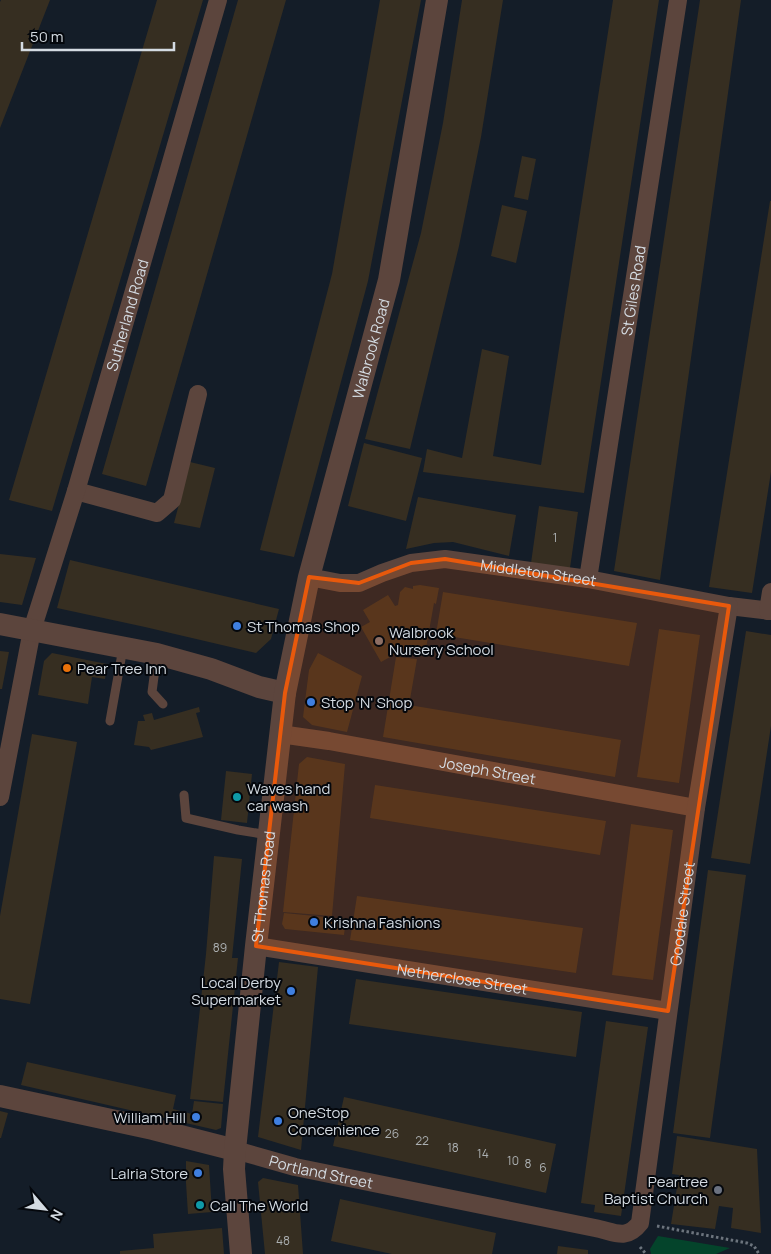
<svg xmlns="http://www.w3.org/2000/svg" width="771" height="1254" viewBox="0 0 771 1254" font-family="Manrope,sans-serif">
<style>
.green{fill:#04442b}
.building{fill:#362e21}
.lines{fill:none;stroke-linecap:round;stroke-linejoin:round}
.path{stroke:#6c747d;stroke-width:3;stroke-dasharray:2.5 2.5;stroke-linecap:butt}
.service{stroke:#5c453d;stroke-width:9}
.minor{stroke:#5c453d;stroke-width:18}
.tertiary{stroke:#5c453d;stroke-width:22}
.marked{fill:#e8590c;fill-opacity:0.2;stroke:#e8590c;stroke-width:4;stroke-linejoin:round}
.shop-dot{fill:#3f7fe0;stroke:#04070c;stroke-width:2}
.education-dot{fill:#8d6e63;stroke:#04070c;stroke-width:2}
.food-dot{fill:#e8710a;stroke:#04070c;stroke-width:2}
.culture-dot{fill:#0f9aa8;stroke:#04070c;stroke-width:2}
.worship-dot{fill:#6b7280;stroke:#04070c;stroke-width:2}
.labels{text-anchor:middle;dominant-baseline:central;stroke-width:4;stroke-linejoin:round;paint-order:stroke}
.number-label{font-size:12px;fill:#acb0b2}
.street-label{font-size:15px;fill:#d4dbe2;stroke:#04070c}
.poi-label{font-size:15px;fill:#d4dbe2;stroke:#04070c;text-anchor:start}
</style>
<rect width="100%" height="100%" fill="#141d28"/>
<!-- green -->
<path class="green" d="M658,1236L730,1248L716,1254H651L650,1249Z"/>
<!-- building -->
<path class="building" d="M1,0H50L0,128V2Z
M157,0H203L52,511L9,500Z
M238,0H286L146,486L102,474Z
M380,0H421L368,281L294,557L260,550L332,274Z
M462,0H503L481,137L459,246L410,449L365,439L421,233L443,123Z
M613,0H659L584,493L423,472L427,449L462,458L482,349L509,356L493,456L541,465Z
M700,0H741L660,580L614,571Z
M522,156L536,159L528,200L514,197Z
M770,201H771V472L752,593L709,587Z
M502,205L527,211L516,263L491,256Z
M364,443L422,458L406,521L348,506Z
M190,462L215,468L200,528L174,523Z
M418,497L516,515L509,556L453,542L434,543L406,549Z
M539,506L578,512L570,568L531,563Z
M0,554L36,558L22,605L0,602Z
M70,560L279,609L271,639L256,653L145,627L57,608Z
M420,585L439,588L436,604L434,603L425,654L403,650L381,662L361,627L370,622L363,610L388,595L395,606L398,605L400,592L405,587L413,589V586Z
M443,592L637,623L629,666L436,634Z
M659,629L700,635L679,783L637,777Z
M746,631L771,635V726L750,864L711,858Z
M0,651L9,652L2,689H0Z
M52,653L107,664L105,679L92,677L88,704L38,695L44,661Z
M318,653L362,676L347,732L312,725L303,717L309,670Z
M396,657L417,659L409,705L621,740L615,777L383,737Z
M199,707L200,712L196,713L203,737L151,750L149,747L134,745L138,721H145L143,715L152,713L154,720Z
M32,734L77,742L30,1004L0,999V916Z
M307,757L345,764L332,916L283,912L299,764Z
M226,771L252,774L247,823L221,820Z
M375,785L606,821L600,855L370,818Z
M631,824L673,830L653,980L612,975Z
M214,856L242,859L232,958H238L223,1102L190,1099L206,954Z
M708,870L746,875L710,1138L673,1133Z
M357,896L583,928L576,973L350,940Z
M284,913L346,919L344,935L285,929L282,924Z
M279,962L318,967L301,1150L258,1137Z
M356,979L582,1012L576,1057L349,1024Z
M606,1021L648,1027L621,1216L594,1212L595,1205L581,1203Z
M27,1062L176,1095L173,1109L192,1114L194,1101L223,1104L221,1128L216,1130L21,1085Z
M344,1097L556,1144L546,1193L333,1146Z
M0,1111L8,1113L1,1138H0Z
M677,1136L757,1149L761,1233L731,1228L733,1208L719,1206L715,1229L671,1224L679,1175L672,1174Z
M186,1161L209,1165L212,1212L188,1214L186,1183Z
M263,1178L298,1185L303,1254H265L258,1182Z
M340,1199L496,1233L492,1254H392L331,1241Z
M222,1228L224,1254H120V1251L154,1248L153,1234Z
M558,1246L588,1250V1254H557Z"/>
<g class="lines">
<!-- path -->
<path class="path" d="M657,1226L747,1243L754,1246L759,1254
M640,1247L646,1254"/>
<!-- service -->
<path class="service" d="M157,654L152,692L163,704
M110,721L123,648
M184,795L186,818L238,830L268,835"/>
<!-- minor -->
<g class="minor">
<path d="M76,491L157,513L172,500L198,394"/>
<path id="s1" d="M309,577L340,583H359L382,573L411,563L445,559L588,579L729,606L771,611"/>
<path id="s2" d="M588,579L678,0"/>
<path d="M768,611L771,592"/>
<path id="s3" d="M280,734L329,741L696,808"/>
<path id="s4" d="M0,797L32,630L76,491L218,0"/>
<path id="s5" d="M256,946L668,1011"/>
<path id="s6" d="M235,1150L295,1167L595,1228C615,1232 626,1241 640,1223L696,808L729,606"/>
</g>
<!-- tertiary -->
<g class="tertiary">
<path d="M0,624L157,654L211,669L259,687L285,693"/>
<path d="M0,1096L153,1129L235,1150"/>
<path id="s7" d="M241,1254L234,1169L235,1150L256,946L285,693L309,577L389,280L437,0"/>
</g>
</g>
<!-- marked area -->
<path class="marked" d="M445,559L729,606L668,1011L256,946L285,693L309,577L359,583L411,563Z"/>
<!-- markers -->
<g class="shop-dot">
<circle cx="237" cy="626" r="5"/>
<circle cx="311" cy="702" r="5"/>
<circle cx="314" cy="922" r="5"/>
<circle cx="291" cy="991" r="5"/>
<circle cx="196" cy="1117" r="5"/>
<circle cx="278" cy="1121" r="5"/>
<circle cx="198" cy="1173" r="5"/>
</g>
<circle class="education-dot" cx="379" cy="641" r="5"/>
<circle class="food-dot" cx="67" cy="668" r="5"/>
<g class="culture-dot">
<circle cx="237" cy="797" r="5"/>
<circle cx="200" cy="1205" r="5"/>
</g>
<circle class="worship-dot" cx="718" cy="1190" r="5"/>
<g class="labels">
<!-- number labels -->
<g class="number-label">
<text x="555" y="537">1</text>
<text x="220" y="947">89</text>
<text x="392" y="1133">26</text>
<text x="422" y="1140">22</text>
<text x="453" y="1147">18</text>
<text x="483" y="1153">14</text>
<text x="513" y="1160">10</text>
<text x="528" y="1163">8</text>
<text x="543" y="1167">6</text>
<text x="283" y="1240">48</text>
</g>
<!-- street labels -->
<g class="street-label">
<text stroke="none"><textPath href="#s2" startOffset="292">St Giles Road</textPath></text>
<text stroke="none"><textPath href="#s4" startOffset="499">Sutherland Road</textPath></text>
<text stroke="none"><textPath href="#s7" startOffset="919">Walbrook Road</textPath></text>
<text stroke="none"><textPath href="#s1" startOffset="235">Middleton Street</textPath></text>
<text stroke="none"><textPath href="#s3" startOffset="211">Joseph Street</textPath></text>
<text stroke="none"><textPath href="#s7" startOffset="369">St Thomas Road</textPath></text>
<text stroke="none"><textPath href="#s6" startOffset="730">Goodale Street</textPath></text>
<text stroke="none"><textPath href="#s5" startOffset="209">Netherclose Street</textPath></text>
<text stroke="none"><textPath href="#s6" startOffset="89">Portland Street</textPath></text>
</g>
<!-- poi labels -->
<g class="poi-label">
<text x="247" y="626">St Thomas Shop</text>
<text x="389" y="632">Walbrook<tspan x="389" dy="17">Nursery School</tspan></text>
<text x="77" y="668">Pear Tree Inn</text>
<text x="321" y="702">Stop 'N' Shop</text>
<text x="247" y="788">Waves hand<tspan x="247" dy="17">car wash</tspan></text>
<text x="324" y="922">Krishna Fashions</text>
<text x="281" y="982" text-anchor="end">Local Derby<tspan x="281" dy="17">Supermarket</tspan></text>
<text x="288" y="1112">OneStop<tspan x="288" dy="17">Concenience</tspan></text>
<text x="186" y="1117" text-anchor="end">William Hill</text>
<text x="188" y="1173" text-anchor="end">Lalria Store</text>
<text x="708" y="1181" text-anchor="end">Peartree<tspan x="708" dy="17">Baptist Church</tspan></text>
<text x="210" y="1205">Call The World</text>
</g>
</g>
<!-- north arrow -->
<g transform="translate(45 1209) rotate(118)" stroke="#04070c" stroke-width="4" paint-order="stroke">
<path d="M0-4L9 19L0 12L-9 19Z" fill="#d4dbe2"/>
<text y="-8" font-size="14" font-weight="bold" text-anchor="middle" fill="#d4dbe2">N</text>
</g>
<!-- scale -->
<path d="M22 42v8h152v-8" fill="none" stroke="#d4dbe2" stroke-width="2.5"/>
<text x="30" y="42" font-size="15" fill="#d4dbe2" stroke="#04070c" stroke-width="4" paint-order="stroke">50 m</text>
</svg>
